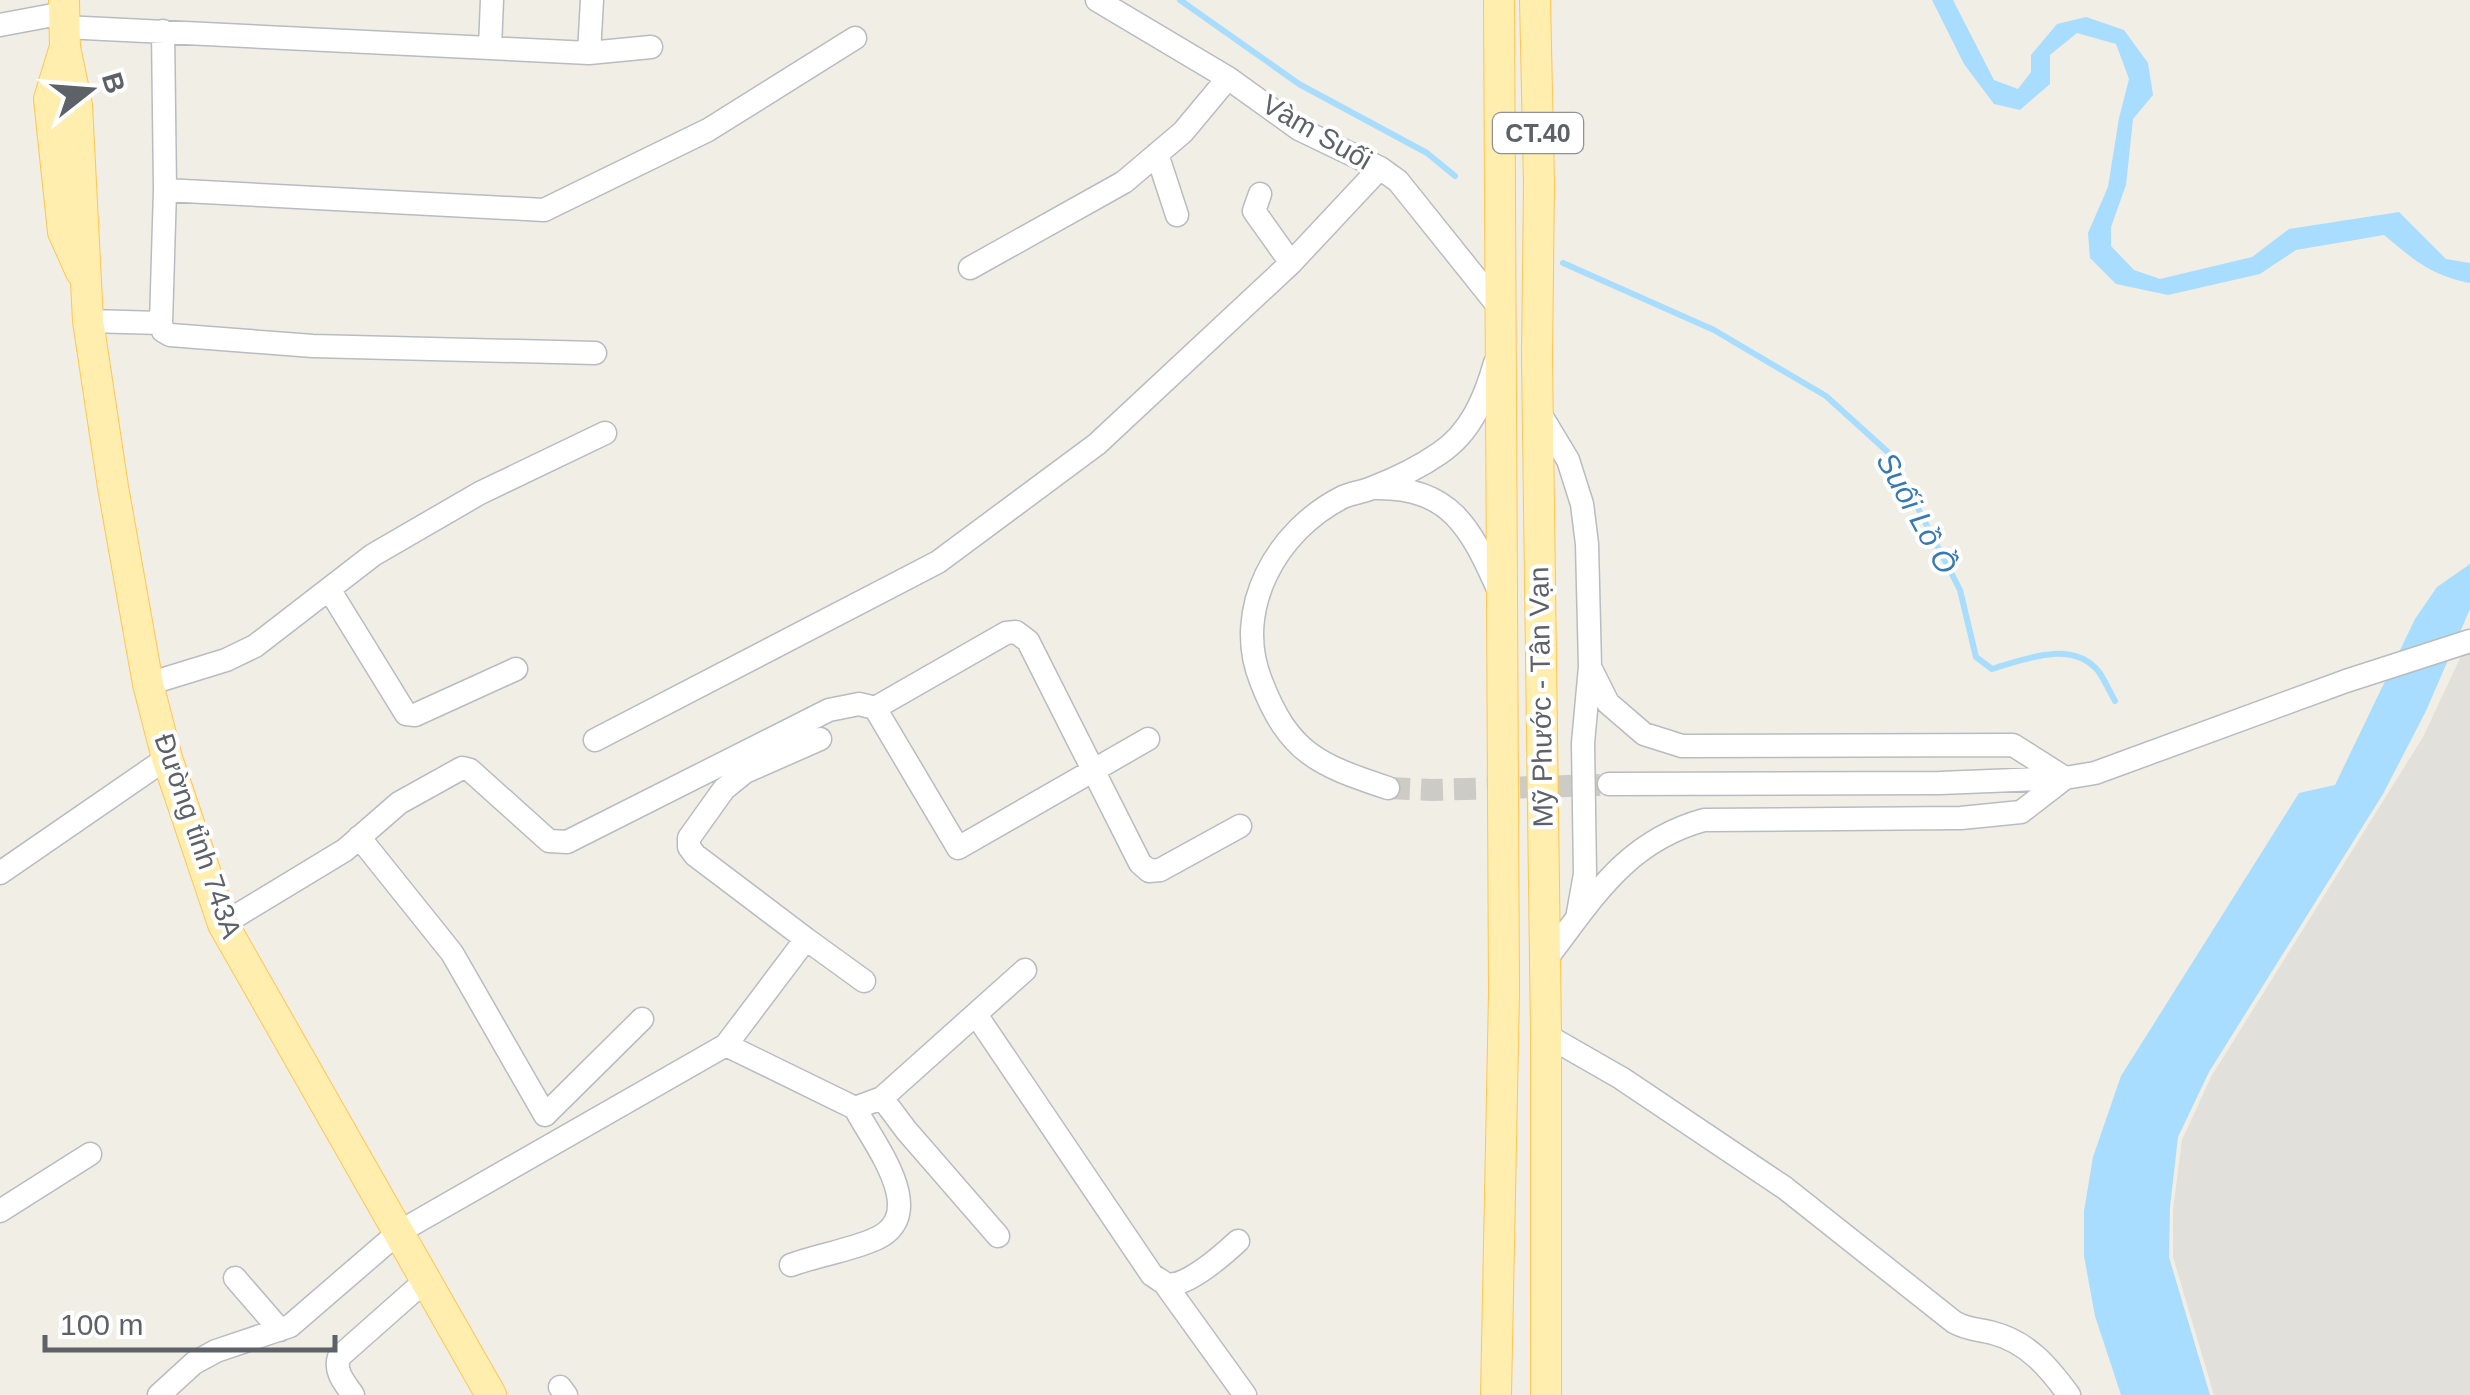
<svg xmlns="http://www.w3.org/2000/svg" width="2470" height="1395" viewBox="0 0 2470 1395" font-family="Arial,sans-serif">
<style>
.industrial{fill:#e2e0da}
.water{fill:#a8ddff}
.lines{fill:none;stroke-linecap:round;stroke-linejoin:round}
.stream{stroke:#a8ddff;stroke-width:6}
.minor-tunnel{stroke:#cccbc6;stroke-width:22;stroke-dasharray:22 11;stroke-linecap:butt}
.minor-casing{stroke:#b8bcc1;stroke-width:25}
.major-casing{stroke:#ffc651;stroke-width:32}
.minor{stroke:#fff;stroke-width:22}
.major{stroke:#ffeead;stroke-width:30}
.labels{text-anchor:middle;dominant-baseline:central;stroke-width:8;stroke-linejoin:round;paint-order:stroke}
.shield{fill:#fff;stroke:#8e9195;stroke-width:2.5}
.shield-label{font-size:25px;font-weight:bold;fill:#5d6268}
.street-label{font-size:28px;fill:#5d6268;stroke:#fff}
.water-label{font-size:30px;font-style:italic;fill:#3679b3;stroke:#fff}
</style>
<rect width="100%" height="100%" fill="#f1eee6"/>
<!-- industrial -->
<path class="industrial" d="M2470,637V1395H2214L2173,1257V1210L2182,1140L2211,1077L2423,737Z"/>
<!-- water -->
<path class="water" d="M1932,0H1953L1994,80L2018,89L2031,72V55L2057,24L2086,17L2124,30L2148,63L2153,95L2133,119L2126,185L2111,227V246L2134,270L2160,279L2252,257L2289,229L2399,212L2446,259L2470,263V283C2430,275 2414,260 2384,235L2296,250L2260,274L2168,295L2116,284L2090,258L2088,233L2108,187L2119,118L2129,79L2116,44L2077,33L2050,55V84L2020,110L1994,104L1964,64Z
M2470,564V609L2426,711L2383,794L2209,1072L2178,1137L2170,1207L2169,1257L2210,1395H2121L2095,1316L2084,1256V1211L2093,1157L2121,1076L2299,793L2335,785L2415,619L2437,587Z"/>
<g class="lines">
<!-- stream -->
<path class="stream" d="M1180,0L1299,84L1427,153L1455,176
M1563,263L1714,330L1826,396L1890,454L1960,590L1976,657L1992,669C2025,659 2073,639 2099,672C2105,681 2110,692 2115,701"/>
<!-- minor-tunnel -->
<path class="minor-tunnel" d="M1388,788L1432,790L1600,785"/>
<!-- minor casing -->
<g class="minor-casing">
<path id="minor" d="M1097,0L1228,78L1299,129L1380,168L1398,181L1499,307
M0,25L64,13
M64,27L589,53L651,47
M490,47L492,0
M589,53L592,0
M1157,154L1177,215
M165,190L544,210L708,130L855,38
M1260,194L1254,211L1291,263
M970,268L1124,182L1183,132L1228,78
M88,321L161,323L163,331L170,335L313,346L595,353
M161,323L165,190L163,31
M1539,412L1568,460L1582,504L1587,544L1590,667L1608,703L1644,734L1682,746L2013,745L2065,778
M1376,488C1451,487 1471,529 1498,589
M329,589L406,714L415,715L516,669
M148,684L226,660L255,646L373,555L480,493L605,433
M875,708L1006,633L1016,632L1028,641L1140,863L1149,871L1160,870L1240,826
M595,740L938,562L1097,444L1291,263L1380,168
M1609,784L1940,783L2065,778L2095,773L2346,681L2470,641
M1388,788C1319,765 1289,754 1261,681C1232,609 1277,530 1343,497C1352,493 1363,492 1372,488C1395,479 1420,467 1440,453C1471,432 1485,398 1495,363
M359,837L452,953L545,1115L642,1019
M0,873L167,758
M1578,913L1585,874L1583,743L1590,667
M223,924L345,850L399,803L462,768L470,770L549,841L567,842L829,710L859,704L875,708L958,848L1148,739
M806,939L864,981
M1544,962C1592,900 1624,842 1704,820L1961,818L2021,812L2065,778
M977,1016L1152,1275C1154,1276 1164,1283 1166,1284C1185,1289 1224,1254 1238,1241
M1546,1035L1621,1078L1785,1188L1954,1322C1968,1330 1978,1329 1993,1333C2028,1342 2049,1368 2069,1395
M726,1045L806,939L695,855L689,847V838L724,789L745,772L820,739
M882,1098L906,1130L998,1236
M0,1211L90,1154
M791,1265C818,1255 847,1251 873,1240C933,1216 873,1143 855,1108
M235,1278L280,1330
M1165,1284L1245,1395
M560,1387L566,1395
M159,1395L194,1363L216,1351L290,1326L399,1232L726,1045L855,1108L882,1098L1025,970
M353,1395C345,1383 334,1372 339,1357L426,1280"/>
</g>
<!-- major casing -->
<g class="major-casing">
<path id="major" d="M64,0L65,47L77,105L88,321L113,487L148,684L167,758L223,924L491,1395
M1535,0L1539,184L1537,357L1546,1035V1395
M64,50L49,99L63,232L81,272
M1496,1395L1504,993L1499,0"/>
</g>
<!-- minor -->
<use href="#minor" class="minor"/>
<!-- major -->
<use href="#major" class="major"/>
</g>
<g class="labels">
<!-- shield labels -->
<rect class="shield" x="1493" y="113" width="90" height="40" rx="8"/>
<g class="shield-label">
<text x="1538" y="133">CT.40</text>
</g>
<!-- street labels -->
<g class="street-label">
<text transform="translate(1317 132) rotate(30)">Vàm Suối</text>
<text transform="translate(1541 697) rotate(-91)">Mỹ Phước - Tân Vạn</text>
<text transform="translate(198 836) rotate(71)">Đường tỉnh 743A</text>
</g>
<!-- water labels -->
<g class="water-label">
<text transform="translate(1917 513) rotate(61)">Suối Lồ Ồ</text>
</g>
</g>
<!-- north arrow -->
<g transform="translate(90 90) rotate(73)" stroke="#ffffff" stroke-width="8" paint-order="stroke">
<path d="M0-8L18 38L0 25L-18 38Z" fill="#5d6268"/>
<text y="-15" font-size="28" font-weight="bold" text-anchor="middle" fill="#5d6268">B</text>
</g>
<!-- scale -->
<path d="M45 1335v15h290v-15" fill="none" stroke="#5d6268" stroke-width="5"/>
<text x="60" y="1335" font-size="30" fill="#5d6268" stroke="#ffffff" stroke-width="8" paint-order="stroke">100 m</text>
</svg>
